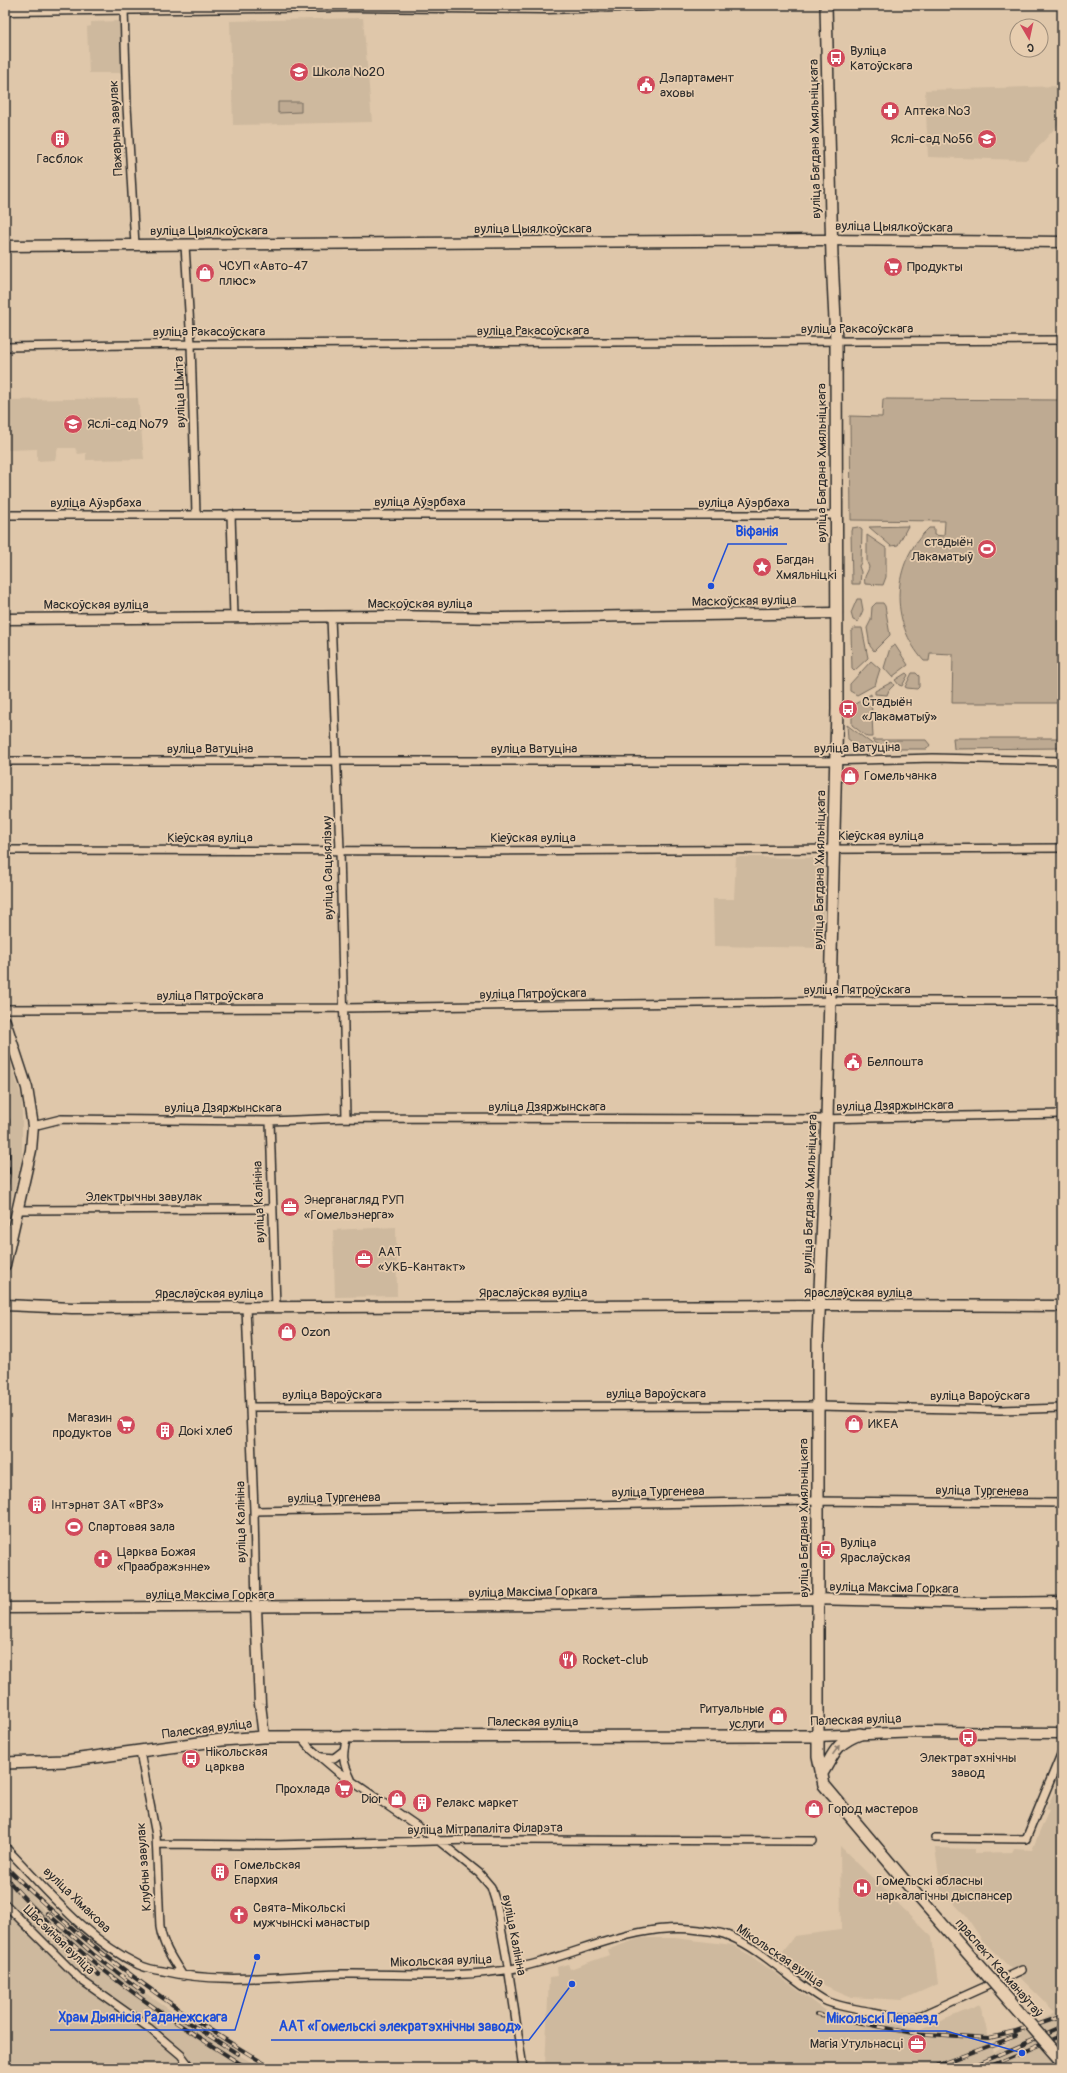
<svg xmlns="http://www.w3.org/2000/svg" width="1067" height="2073" viewBox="0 0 1067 2073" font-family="Pangolin,sans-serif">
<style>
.built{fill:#ceb99e}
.green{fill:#beaa92;stroke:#746a5e}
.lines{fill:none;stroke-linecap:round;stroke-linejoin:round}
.street-casing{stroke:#2b2b2b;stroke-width:10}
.secondary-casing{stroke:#2b2b2b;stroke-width:13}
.primary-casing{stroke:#2b2b2b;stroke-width:14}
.street{stroke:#e7cdaf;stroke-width:7}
.secondary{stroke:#e7cdaf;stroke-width:10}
.primary{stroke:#e7cdaf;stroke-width:11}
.rail-casing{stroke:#2b2b2b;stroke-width:4}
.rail{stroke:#e7cdaf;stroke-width:2.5;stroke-dasharray:8;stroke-linecap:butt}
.primary-bridge-casing{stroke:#2b2b2b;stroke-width:14;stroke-linecap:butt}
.primary-bridge{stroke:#e7cdaf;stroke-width:11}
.oneway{fill:#897c6d}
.labels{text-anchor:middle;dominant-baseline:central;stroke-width:3.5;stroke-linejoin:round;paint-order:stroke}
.poi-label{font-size:13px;fill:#2b2b2b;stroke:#e7cdaf;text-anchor:start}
.street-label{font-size:13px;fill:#2b2b2b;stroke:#e7cdaf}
.leader{fill:none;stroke:#1d4ed8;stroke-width:1.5}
.callout-dot{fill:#1d4ed8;stroke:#e7cdaf;stroke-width:1.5}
.callout-label{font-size:14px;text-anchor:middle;font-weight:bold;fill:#1d4ed8;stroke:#e7cdaf;stroke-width:3.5;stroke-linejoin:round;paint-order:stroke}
</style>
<rect width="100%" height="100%" fill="#dfc7aa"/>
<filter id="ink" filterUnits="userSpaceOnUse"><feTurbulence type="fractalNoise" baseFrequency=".025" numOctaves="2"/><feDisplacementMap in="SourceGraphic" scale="8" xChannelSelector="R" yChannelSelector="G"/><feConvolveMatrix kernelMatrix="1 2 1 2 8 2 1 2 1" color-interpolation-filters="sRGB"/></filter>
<g filter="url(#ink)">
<!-- built -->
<path class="built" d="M363,18L372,122L233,125L230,21Z
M119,21L122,73H89L87,27L91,26V22Z
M1062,86V120L1027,160L928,157L925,90Z
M138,398L144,459L86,460V453L78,454L75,448H58L55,460L37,461V449L7,450V459H5V400Z
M736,857L825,858L823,948L714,946L713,899H734Z
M5,1045L22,1099V1158L5,1226Z
M396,1227L397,1296L335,1297L333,1230Z
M1062,1776V2068H545L549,1977L558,1976L557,1967L568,1964L570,1969L609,1955L607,1950L640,1938H675L733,1945L770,1969L825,2011L921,2029L980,2005L993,2052L1055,2012L982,1940L966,1916L941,1890L935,1848L974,1849V1853L1012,1852L1014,1849L1032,1850L1049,1810L1046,1809Z
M840,1846L932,1937L938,1984L902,2000L852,1997L819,1983L778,1958L794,1936L841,1930Z
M5,1863L57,1926L93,1954L116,1974L114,1971L210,2038L261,2068H5Z"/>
<!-- green -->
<path class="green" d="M301,102V112L278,113V102Z
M883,399L1062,400V703H952L953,654L930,653L929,661H924C889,622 891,563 929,528H934V535L944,536L945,521L851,520L850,416L882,417Z
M908,526L898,545L891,546L869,527Z
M858,527L862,530L861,563L859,566L861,572L860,584H852L851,531L852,528Z
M867,535L886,548V577L883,585L865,584C863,576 868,573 869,567L867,562Z
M857,599H861L863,610L858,622L853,620L851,613Z
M876,603H883L885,606L890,635L874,651L870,646L867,628L871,620L872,607Z
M855,628H862L868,658L854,671L852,669L851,631Z
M895,645L908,665L892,677L884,668L890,648Z
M871,661L880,669L875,685L857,695L850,691V684Z
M906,673L908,675L902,686L899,685L895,680Z
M912,673H916L919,676V687L917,689L907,688L905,687Z
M892,682L894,685L889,690L887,695L875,694V691Z
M871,694L873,737H867L852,725V706Z
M847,725L879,749H854L851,747L852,742L848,739Z
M953,738H1062V748L954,749Z
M872,740H926L930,745L927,749H884Z"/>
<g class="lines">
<!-- street casing -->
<g class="street-casing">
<path id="street" d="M124,10L127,106L135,245
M185,245L191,344L196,514
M5,347L191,344L1062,340
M231,514L234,617
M5,515H835
M331,617L340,850L346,1118
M5,761H826L933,758L1062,761
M5,850L458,851L1062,848
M5,1009L343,1008L838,1001H1062
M270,1121L276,1307
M33,1126L61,1119L270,1121L346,1118L820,1119L1062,1114
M17,1210L272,1209
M246,1307L254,1511L256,1608
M250,1407L818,1406L1001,1410L1062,1408
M254,1511L810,1501L1062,1503
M300,1736L311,1749L337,1771L439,1841L479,1873L491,1887L497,1906L507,1960L523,2068
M347,1736C342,1756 342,1760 351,1779
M140,1752L156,1835L160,1927C163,1946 173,1960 183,1976
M322,1757L334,1758L343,1751
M935,1838L1026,1839L1062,1752
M157,1844L275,1845L473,1840L813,1841
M5,1847C46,1889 85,1939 139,1965C146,1968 155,1970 163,1971C222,1985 282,1975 342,1974C402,1973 462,1980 521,1967C581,1954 637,1921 700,1930C709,1931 721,1932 729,1936C764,1950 791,1981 824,2000C838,2007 857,2009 872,2012C889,2015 905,2019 922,2015L1022,1970
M5,1904L81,1980L149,2028L181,2055L191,2068"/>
</g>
<!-- secondary casing -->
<g class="secondary-casing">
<path id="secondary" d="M5,10L351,6L546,8L652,5
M5,246L821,240L1062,242
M5,619L392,616L502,618L836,613
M5,1021L27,1088L33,1126L31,1150L5,1265
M5,1305L72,1308L828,1305L1062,1306
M5,1608L535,1605L811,1599L984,1603L1062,1602
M256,1608L260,1704L264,1737
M817,1736L919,1732L1062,1733"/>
</g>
<!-- primary casing -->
<g class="primary-casing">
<path id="primary" d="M826,5L832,258L836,341L837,709L827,1119L818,1339V1756L824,1785L909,1886
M5,1763L65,1761L222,1740L264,1737L817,1736
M821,1775C835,1753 834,1744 860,1734"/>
</g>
<!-- street -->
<use href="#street" class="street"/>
<!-- secondary -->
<use href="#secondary" class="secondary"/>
<!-- primary -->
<use href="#primary" class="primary"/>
<!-- rail casing -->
<g class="rail-casing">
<path id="rail" d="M5,1198L9,1173L8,1120
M5,1866C84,1946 175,2011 272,2068
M5,1877C77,1959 156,2011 247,2068
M47,1913L93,1954L143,1992
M42,1925L99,1975
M816,2014L912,2033L989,2038L1016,2032L1057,2018
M181,2018L238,2054
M930,2068L1016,2036
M968,2068L1062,2027
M986,2068L1062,2035"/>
</g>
<!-- rail -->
<use href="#rail" class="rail"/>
<!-- primary-bridge casing -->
<g class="primary-bridge-casing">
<path id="primary-bridge" d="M909,1886L1062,2061"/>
</g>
<!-- primary-bridge -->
<use href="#primary-bridge" class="primary-bridge"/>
</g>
<!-- one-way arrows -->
<defs><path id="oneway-solid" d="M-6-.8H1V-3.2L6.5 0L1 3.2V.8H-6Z"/></defs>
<use class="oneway" href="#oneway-solid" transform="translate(836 1750) rotate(-55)"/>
</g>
<!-- icons -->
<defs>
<g id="bus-disc" transform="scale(1)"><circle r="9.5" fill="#d1495b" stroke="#e7cdaf"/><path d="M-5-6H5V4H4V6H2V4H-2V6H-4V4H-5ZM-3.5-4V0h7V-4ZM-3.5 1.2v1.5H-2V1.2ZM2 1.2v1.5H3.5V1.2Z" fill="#fff"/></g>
<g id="school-disc" transform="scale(1)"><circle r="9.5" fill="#d1495b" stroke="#e7cdaf"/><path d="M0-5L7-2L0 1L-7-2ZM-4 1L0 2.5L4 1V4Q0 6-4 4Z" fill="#fff"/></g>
<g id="civic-disc" transform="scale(1)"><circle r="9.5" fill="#d1495b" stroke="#e7cdaf"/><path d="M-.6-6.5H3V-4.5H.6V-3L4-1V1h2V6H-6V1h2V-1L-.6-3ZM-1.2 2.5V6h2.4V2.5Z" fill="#fff"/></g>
<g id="pharmacy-disc" transform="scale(1)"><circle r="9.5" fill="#d1495b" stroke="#e7cdaf"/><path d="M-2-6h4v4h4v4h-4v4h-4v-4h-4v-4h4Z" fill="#fff"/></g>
<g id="building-disc" transform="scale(1)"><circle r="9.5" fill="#d1495b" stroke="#e7cdaf"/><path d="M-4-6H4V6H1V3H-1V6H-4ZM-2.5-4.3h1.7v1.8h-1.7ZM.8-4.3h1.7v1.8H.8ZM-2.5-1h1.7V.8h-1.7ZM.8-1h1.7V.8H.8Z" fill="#fff"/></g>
<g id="supermarket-disc" transform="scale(1)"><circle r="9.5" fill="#d1495b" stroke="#e7cdaf"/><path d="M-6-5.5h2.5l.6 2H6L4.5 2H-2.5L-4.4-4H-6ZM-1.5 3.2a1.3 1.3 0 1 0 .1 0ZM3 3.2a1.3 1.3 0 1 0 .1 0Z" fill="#fff"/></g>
<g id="shop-disc" transform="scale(1)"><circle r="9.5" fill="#d1495b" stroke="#e7cdaf"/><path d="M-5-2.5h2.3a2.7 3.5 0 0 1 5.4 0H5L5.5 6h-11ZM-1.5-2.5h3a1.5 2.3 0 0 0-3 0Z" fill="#fff"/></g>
<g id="stadium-disc" transform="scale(1)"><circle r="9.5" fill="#d1495b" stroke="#e7cdaf"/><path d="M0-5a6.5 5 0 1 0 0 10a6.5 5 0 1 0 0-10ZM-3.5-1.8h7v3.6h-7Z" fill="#fff"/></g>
<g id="sight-disc" transform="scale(1)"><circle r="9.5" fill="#d1495b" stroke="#e7cdaf"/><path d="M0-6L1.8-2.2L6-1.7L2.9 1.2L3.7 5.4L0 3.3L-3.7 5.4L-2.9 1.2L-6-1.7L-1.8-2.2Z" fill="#fff"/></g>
<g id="office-disc" transform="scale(1)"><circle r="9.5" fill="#d1495b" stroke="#e7cdaf"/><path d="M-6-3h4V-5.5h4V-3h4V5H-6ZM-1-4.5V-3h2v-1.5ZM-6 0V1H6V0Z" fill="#fff"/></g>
<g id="church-disc" transform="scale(1)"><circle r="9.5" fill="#d1495b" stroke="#e7cdaf"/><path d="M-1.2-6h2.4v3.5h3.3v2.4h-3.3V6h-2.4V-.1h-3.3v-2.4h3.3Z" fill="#fff"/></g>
<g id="restaurant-disc" transform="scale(1)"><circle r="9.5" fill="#d1495b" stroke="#e7cdaf"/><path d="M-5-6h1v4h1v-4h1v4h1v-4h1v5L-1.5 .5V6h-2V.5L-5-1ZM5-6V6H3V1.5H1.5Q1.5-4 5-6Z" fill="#fff"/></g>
<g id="hospital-disc" transform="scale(1)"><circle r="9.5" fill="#d1495b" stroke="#e7cdaf"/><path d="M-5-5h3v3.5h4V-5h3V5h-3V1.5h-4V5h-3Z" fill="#fff"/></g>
</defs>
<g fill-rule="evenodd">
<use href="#bus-disc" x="836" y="58"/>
<use href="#school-disc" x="299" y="72"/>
<use href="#civic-disc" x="646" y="85"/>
<use href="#pharmacy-disc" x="890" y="111"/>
<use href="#building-disc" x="60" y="139"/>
<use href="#school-disc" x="987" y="139"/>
<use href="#supermarket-disc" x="893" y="267"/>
<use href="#shop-disc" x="205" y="273"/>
<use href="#school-disc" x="73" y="424"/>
<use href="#stadium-disc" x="987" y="549"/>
<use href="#sight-disc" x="762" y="567"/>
<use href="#bus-disc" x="848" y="709"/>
<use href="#shop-disc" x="850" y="776"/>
<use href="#civic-disc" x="853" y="1062"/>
<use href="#office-disc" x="290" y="1207"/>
<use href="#office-disc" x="364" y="1259"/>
<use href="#shop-disc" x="287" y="1332"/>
<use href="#shop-disc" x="854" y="1424"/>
<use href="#supermarket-disc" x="126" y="1425"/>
<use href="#building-disc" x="165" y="1431"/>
<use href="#building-disc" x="37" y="1505"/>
<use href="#stadium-disc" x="74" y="1527"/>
<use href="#bus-disc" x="826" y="1550"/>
<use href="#church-disc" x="103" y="1559"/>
<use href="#restaurant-disc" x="568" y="1660"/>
<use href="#shop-disc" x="778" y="1716"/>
<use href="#bus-disc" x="968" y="1738"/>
<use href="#bus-disc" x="191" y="1759"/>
<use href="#supermarket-disc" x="344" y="1789"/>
<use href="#shop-disc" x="397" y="1799"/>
<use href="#building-disc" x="422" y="1803"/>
<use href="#shop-disc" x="814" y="1809"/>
<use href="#building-disc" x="220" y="1872"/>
<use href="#hospital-disc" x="862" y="1888"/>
<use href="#church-disc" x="239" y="1915"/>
<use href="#office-disc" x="917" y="2044"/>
</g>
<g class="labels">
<!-- poi labels -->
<g class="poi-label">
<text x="850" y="51">Вуліца<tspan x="850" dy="15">Катоўскага</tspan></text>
<text x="313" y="72">Школа №20</text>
<text x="660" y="78">Дэпартамент<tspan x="660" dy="15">аховы</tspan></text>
<text x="904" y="111">Аптека №3</text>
<text x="973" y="139" text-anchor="end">Яслі-сад №56</text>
<text x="60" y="159" text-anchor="middle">Гасблок</text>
<text x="219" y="266">ЧСУП «Авто-47<tspan x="219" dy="15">плюс»</tspan></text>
<text x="907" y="267">Продукты</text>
<text x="87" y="424">Яслі-сад №79</text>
<text x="973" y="542" text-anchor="end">стадыён<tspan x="973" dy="15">Лакаматыў</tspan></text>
<text x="776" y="560">Багдан<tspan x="776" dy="15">Хмяльніцкі</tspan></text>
<text x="862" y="702">Стадыён<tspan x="862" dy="15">«Лакаматыў»</tspan></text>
<text x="864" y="776">Гомельчанка</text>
<text x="867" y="1062">Белпошта</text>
<text x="304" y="1200">Энерганагляд РУП<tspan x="304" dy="15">«Гомельэнерга»</tspan></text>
<text x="378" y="1252">ААТ<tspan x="378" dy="15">«УКБ-Кантакт»</tspan></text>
<text x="301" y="1332">Ozon</text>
<text x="112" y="1418" text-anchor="end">Магазин<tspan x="112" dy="15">продуктов</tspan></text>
<text x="868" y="1424">ИКЕА</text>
<text x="179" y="1431">Докі хлеб</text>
<text x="51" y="1505">Інтэрнат ЗАТ «ВРЗ»</text>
<text x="88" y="1527">Спартовая зала</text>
<text x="840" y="1543">Вуліца<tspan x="840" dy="15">Яраслаўская</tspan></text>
<text x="117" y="1552">Царква Божая<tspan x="117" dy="15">«Праабражэнне»</tspan></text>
<text x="582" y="1660">Rocket-club</text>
<text x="764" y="1709" text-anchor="end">Ритуальные<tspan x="764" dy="15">услуги</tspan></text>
<text x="205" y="1752">Нікольская<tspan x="205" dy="15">царква</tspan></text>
<text x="968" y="1758" text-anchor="middle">Электратэхнічны<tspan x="968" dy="15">завод</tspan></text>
<text x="330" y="1789" text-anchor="end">Прохлада</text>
<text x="383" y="1799" text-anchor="end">Dior</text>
<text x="436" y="1803">Релакс маркет</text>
<text x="828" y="1809">Город мастеров</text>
<text x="234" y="1865">Гомельская<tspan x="234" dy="15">Епархия</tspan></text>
<text x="876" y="1881">Гомельскі абласны<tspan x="876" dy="15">наркалагічны дыспансер</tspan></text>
<text x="253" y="1908">Свята-Мікольскі<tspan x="253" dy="15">мужчынскі манастыр</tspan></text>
<text x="903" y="2044" text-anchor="end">Магія Утульнасці</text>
</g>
<!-- street labels -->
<g class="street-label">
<text transform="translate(116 128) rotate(-93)">Пажарны завулак</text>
<text transform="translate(815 139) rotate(-91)">вуліца Багдана Хмяльніцкага</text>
<text transform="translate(894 227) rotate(1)">вуліца Цыялкоўскага</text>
<text x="533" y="229">вуліца Цыялкоўскага</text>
<text x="209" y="231">вуліца Цыялкоўскага</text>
<text x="857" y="329">вуліца Ракасоўскага</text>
<text x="533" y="331">вуліца Ракасоўскага</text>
<text x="209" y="332">вуліца Ракасоўскага</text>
<text transform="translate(180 392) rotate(-92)">вуліца Шміта</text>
<text transform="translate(822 463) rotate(-90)">вуліца Багдана Хмяльніцкага</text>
<text x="420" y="502">вуліца Аўэрбаха</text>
<text x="96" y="503">вуліца Аўэрбаха</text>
<text x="744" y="503">вуліца Аўэрбаха</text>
<text transform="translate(744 601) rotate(-1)">Маскоўская вуліца</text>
<text x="420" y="604">Маскоўская вуліца</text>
<text x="96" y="605">Маскоўская вуліца</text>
<text transform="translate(857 748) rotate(-1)">вуліца Ватуціна</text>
<text x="210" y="749">вуліца Ватуціна</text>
<text x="534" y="749">вуліца Ватуціна</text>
<text x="881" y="836">Кіеўская вуліца</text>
<text x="210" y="838">Кіеўская вуліца</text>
<text x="533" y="838">Кіеўская вуліца</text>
<text transform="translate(328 868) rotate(-91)">вуліца Сацыялізму</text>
<text transform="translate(820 870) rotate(-89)">вуліца Багдана Хмяльніцкага</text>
<text x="857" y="990">вуліца Пятроўскага</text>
<text transform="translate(533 994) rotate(-1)">вуліца Пятроўскага</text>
<text x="210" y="996">вуліца Пятроўскага</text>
<text transform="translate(895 1106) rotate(-1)">вуліца Дзяржынскага</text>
<text x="547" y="1107">вуліца Дзяржынскага</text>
<text x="223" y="1108">вуліца Дзяржынскага</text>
<text transform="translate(810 1194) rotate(-88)">вуліца Багдана Хмяльніцкага</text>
<text x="144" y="1197">Электрычны завулак</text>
<text transform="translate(259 1202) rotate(-92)">вуліца Калініна</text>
<text x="533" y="1293">Яраслаўская вуліца</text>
<text x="858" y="1293">Яраслаўская вуліца</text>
<text x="209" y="1294">Яраслаўская вуліца</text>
<text x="656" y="1394">вуліца Вароўскага</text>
<text x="332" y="1395">вуліца Вароўскага</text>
<text x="980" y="1396">вуліца Вароўскага</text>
<text transform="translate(982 1491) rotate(1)">вуліца Тургенева</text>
<text transform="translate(658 1492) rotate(-1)">вуліца Тургенева</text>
<text transform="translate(334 1498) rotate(-1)">вуліца Тургенева</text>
<text transform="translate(804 1518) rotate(-90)">вуліца Багдана Хмяльніцкага</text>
<text transform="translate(241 1522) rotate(-91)">вуліца Калініна</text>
<text transform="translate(894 1588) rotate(1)">вуліца Максіма Горкага</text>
<text transform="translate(533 1592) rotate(-1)">вуліца Максіма Горкага</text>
<text x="210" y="1595">вуліца Максіма Горкага</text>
<text transform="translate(856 1720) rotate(-2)">Палеская вуліца</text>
<text x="533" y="1722">Палеская вуліца</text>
<text transform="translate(207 1729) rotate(-7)">Палеская вуліца</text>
<text transform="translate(485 1829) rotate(-1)">вуліца Мітрапаліта Філарэта</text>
<text transform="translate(144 1867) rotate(-94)">Клубны завулак</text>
<text transform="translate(77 1900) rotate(44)">вуліца Хімакова</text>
<text transform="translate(514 1935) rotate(79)">вуліца Калініна</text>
<text transform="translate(59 1940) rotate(44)">Шасэйная вуліца</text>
<text transform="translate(780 1956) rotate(34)">Мікольская вуліца</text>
<text transform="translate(441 1961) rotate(-2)">Мікольская вуліца</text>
<text transform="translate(999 1968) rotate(49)">праспект Касманаўтаў</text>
</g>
</g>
<!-- callouts -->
<path class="leader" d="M711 586L728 544H787M257 1957L235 2030H50M1022 2053L946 2031H818M572 1984L529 2040H271"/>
<g class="callout-dot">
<circle cx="711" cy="586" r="4"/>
<circle cx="257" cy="1957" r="4"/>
<circle cx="1022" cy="2053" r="4"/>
<circle cx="572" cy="1984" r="4"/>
</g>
<g class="callout-label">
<text x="757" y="536">Віфанія</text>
<text x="143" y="2022">Храм Дыянісія Раданежскага</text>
<text x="882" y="2023">Мікольскі Пераезд</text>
<text x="400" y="2031">ААТ «Гомельскі элекратэхнічны завод»</text>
</g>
<!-- margin -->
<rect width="1067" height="2073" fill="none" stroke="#e7cdaf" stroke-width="20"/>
<rect x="10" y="10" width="1047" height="2053" fill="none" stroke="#2b2b2b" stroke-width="1.5" filter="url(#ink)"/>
<!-- north arrow -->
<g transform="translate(1029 38) rotate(171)"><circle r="19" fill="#e7cdaf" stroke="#9c8c7a"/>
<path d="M0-3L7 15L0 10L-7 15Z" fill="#d1495b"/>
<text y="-6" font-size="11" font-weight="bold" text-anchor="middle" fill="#2b2b2b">С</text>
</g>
</svg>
